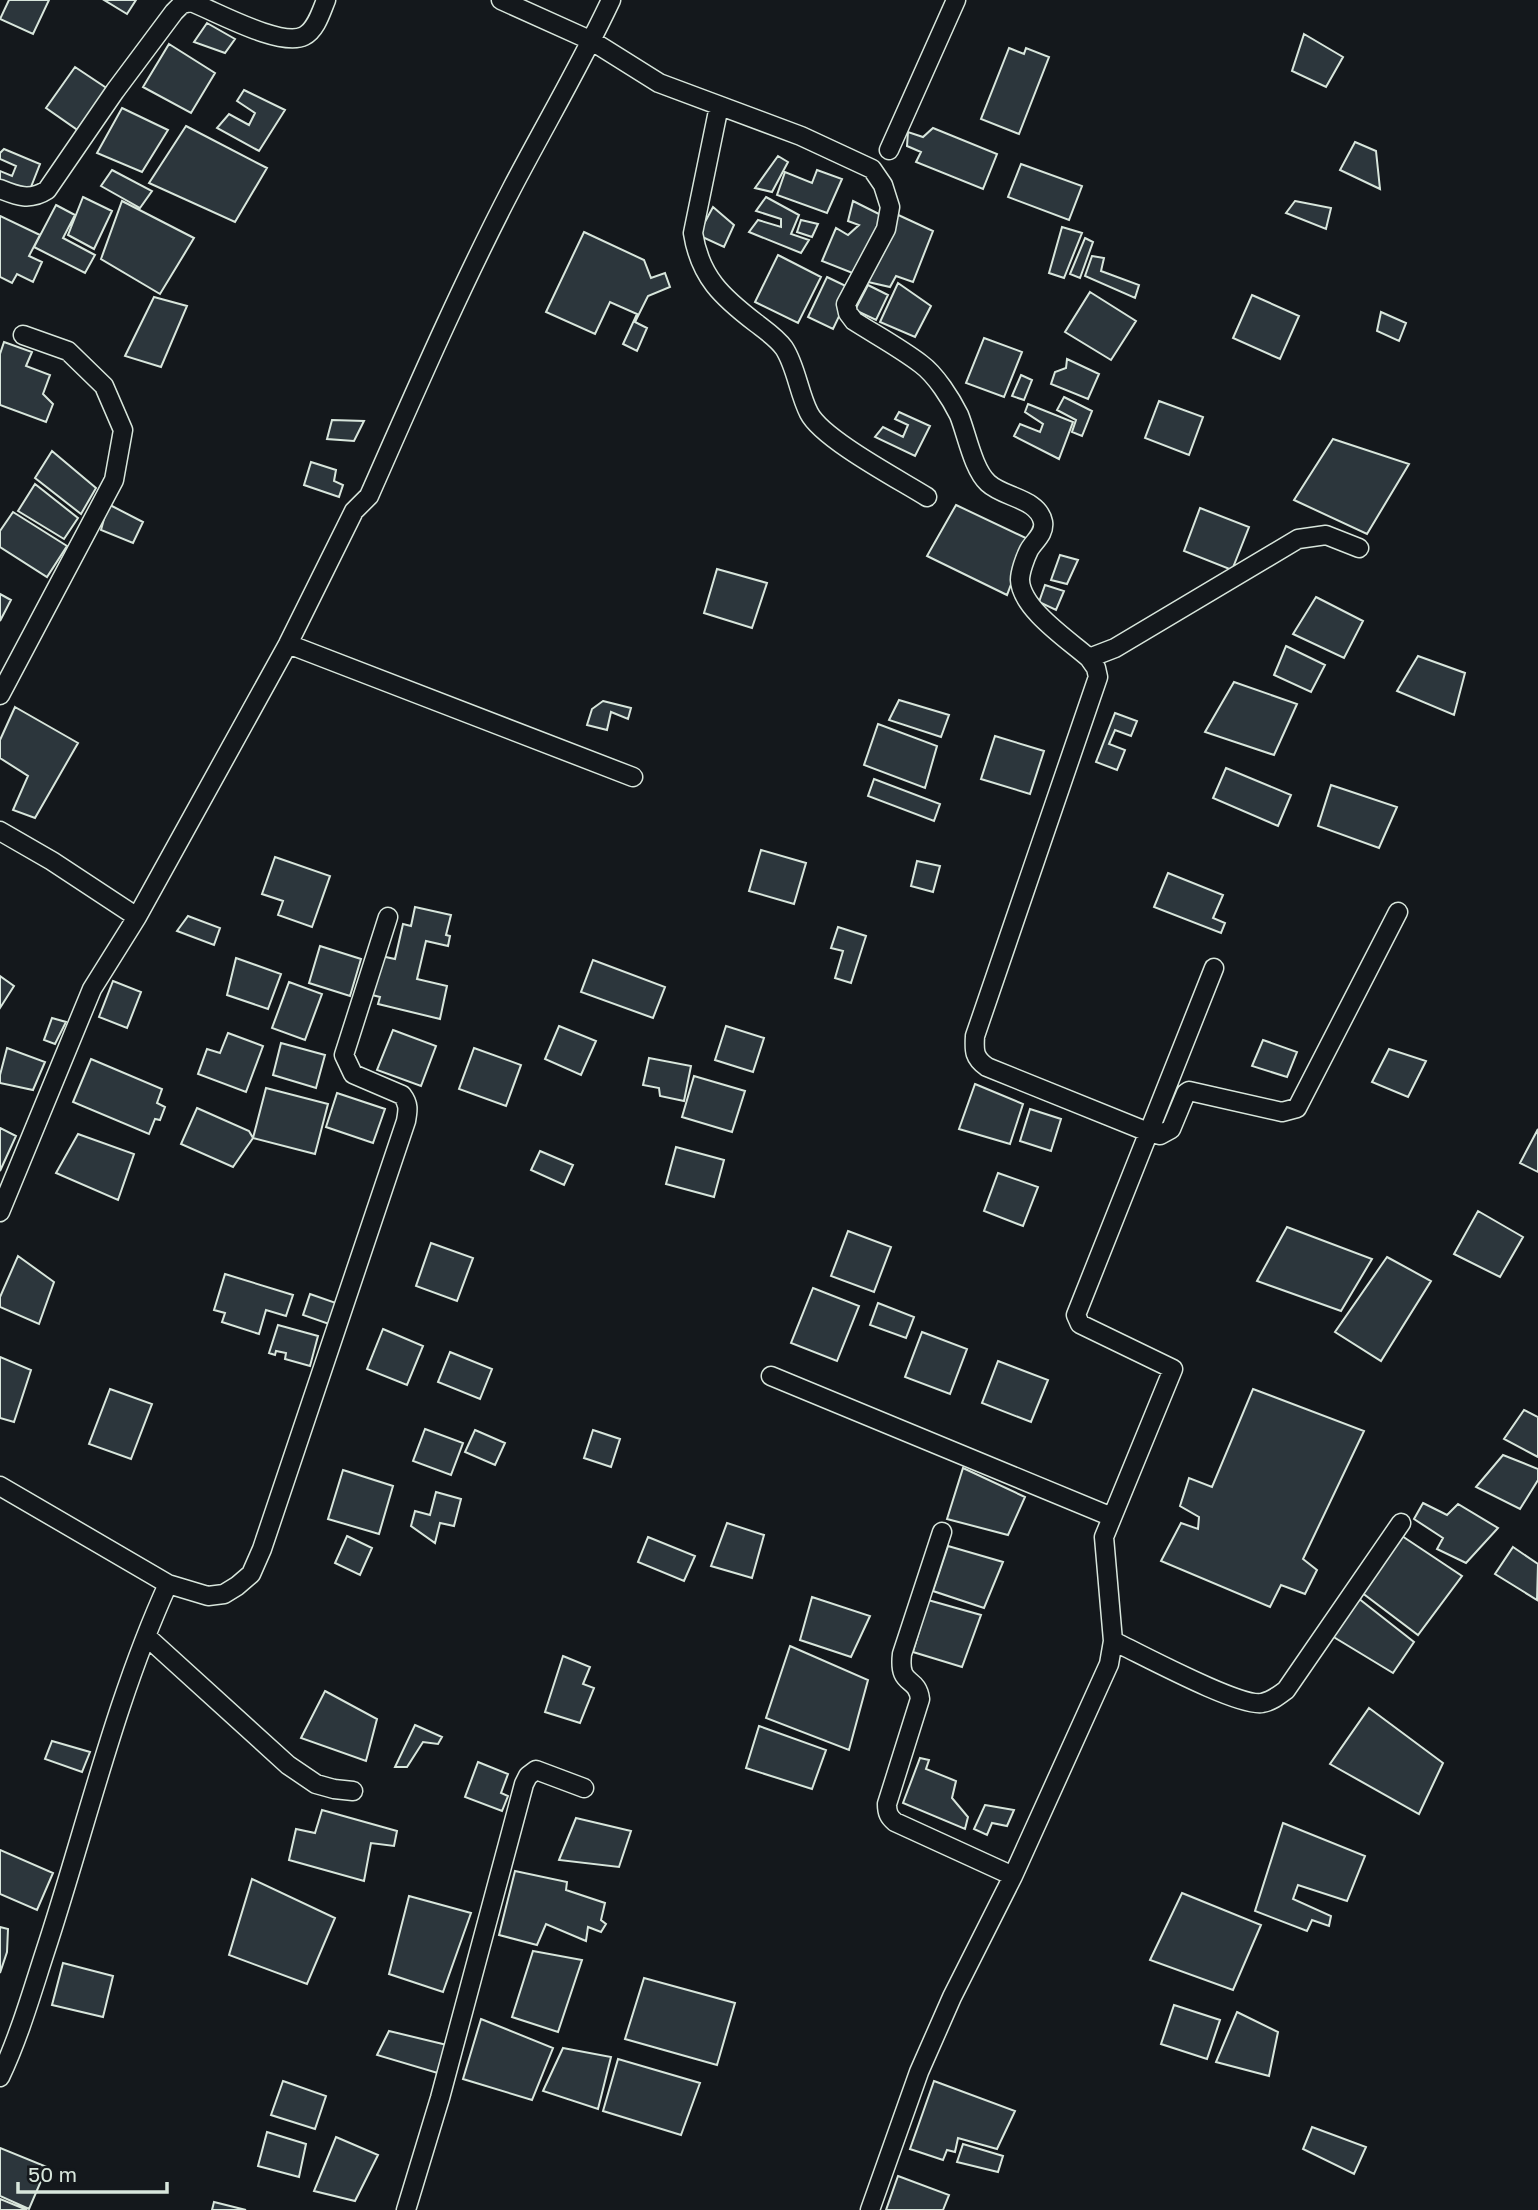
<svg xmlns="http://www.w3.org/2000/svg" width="1538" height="2210" viewBox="0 0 1538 2210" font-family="'Golos Text',sans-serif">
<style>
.building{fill:#2c363c;stroke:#d8e6dc;stroke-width:2}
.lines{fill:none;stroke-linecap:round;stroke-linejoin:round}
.minor-casing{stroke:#d8e6dc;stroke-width:21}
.minor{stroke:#14181c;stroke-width:18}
</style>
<rect width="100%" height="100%" fill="#14181c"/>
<!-- building -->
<path class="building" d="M9,0H49L33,34L0,19Z
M104,0H136L127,14Z
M207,23L235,39L225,53L194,42Z
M1304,34L1343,57L1326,87L1292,71Z
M169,44L215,73L191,113L143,87Z
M1009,48L1024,54L1026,48L1049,57L1019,134L981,119Z
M75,67L108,89L79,131L46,108Z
M244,90L285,110L259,151L217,128L229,114L249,125L255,113L237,101Z
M122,108L168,130L142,172L97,153Z
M186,126L267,168L235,222L149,183Z
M933,128L997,154L983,189L916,162L921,152L907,146L908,132L923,137Z
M1355,142L1376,151L1380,189L1340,170Z
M4,149L40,164L29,192L0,181V171L12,176L16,166L0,159V153Z
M778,156L788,162L772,192L755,188Z
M1021,164L1082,186L1069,220L1008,197Z
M112,170L152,191L140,208L101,186Z
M817,170L842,179L827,213L777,195L785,172L812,183Z
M83,197L112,211L94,249L68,235Z
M766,197L799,215L791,234L809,240L801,253L749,232L758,220L781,227V219L756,211Z
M122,201L194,238L160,294L101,259Z
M853,201L883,216L855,274L822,261L836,228L848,235L859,225L848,221Z
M1295,201L1331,208L1326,229L1286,213Z
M56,205L75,215L63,238L95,255L85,273L34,247Z
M713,207L734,225L724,247L698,235Z
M894,213L933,231L913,282L896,276L890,287L868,282Z
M0,216L40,235L29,256L42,262L33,282L17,274L12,283L0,277Z
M801,220L818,224L812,237L797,232Z
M1062,227L1082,233L1064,278L1049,273Z
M584,232L644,260L651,278L665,273L670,287L648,296L635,322L647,328L637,351L623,344L637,314L610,302L595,334L546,312Z
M1085,238L1093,242L1080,278L1070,274Z
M778,255L821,277L798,323L755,302Z
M1092,256L1104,258L1101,271L1139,285L1135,298L1085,276Z
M827,277L852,289L833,329L808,317Z
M898,283L931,306L915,337L880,322Z
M868,285L888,295L876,320L855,310Z
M1090,292L1136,321L1111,360L1065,332Z
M1252,295L1299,316L1280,359L1233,338Z
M154,297L187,306L161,367L125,356Z
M1381,312L1406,323L1399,341L1377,331Z
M984,338L1022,352L1004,397L966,383Z
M4,342L32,352L26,366L50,375L43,394L53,404L46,422L0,405V354Z
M1067,359L1099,374L1088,399L1051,384L1055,372L1066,368Z
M1021,375L1032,380L1024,400L1012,396Z
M1064,397L1092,411L1082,436L1072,432L1076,420L1057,410Z
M1159,401L1203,417L1189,455L1145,438Z
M1028,404L1073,422L1059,459L1014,436L1020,424L1040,432L1043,424L1025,412Z
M899,412L930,426L915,456L875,437L883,427L903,437L908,425L895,419Z
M332,420L364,421L354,441L327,439Z
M1333,439L1409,464L1367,534L1294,500Z
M52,451L96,488L81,514L35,478Z
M311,462L336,470L334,481L343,485L339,497L304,485Z
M35,484L78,518L64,539L18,511Z
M108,504L143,522L133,543L101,530Z
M956,505L1028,539L1007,595L927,556Z
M1200,508L1249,527L1232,570L1184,551Z
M13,512L67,546L47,577L0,547V531Z
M1060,555L1078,560L1067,584L1051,580Z
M717,569L767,583L752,628L704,613Z
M1045,585L1064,591L1056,610L1039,602Z
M0,594L11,600L0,621Z
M1316,597L1363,621L1344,658L1293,634Z
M1286,646L1325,665L1311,692L1274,675Z
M1418,656L1465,673L1454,715L1397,691Z
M1234,682L1297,704L1274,755L1205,732Z
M899,700L949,715L941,737L889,720Z
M603,701L631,708L628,719L611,712L607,730L587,725L592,709Z
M15,707L78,743L35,818L13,810L28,776L0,758V740Z
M1115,713L1137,721L1131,736L1115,730L1109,744L1125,750L1117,770L1096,762Z
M878,724L937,746L925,788L864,765Z
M995,736L1044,751L1030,794L981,779Z
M1226,768L1291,795L1278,826L1213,798Z
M874,779L940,804L934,821L868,796Z
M1331,785L1397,807L1379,848L1318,826Z
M761,850L806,863L794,904L749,891Z
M275,857L330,876L312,927L278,915L283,901L262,894Z
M917,861L940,866L933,892L911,886Z
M1168,873L1223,895L1213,918L1225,923L1221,933L1154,907Z
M415,907L451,915L446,935L450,936L448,946L426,941L417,979L447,986L440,1019L378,1004L380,997L372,995L381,956L395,959L403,924L411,926Z
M188,916L220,928L214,945L177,931Z
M838,927L866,936L851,983L835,978L843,951L831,948Z
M320,946L361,959L350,996L309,983Z
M236,958L281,974L268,1009L227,995Z
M593,960L665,987L653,1018L581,992Z
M0,976L14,986L0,1008Z
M113,981L141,992L127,1028L99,1017Z
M289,982L322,994L305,1040L272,1028Z
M52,1018L66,1022L55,1044L44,1040Z
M559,1026L596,1041L581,1075L545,1059Z
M726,1026L764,1038L753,1072L715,1060Z
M393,1030L436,1046L421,1086L377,1070Z
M228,1033L263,1046L246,1092L198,1074L207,1049L220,1053Z
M1263,1040L1297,1052L1287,1077L1252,1066Z
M281,1043L325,1055L316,1088L273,1075Z
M7,1048L45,1062L33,1090L0,1083V1075Z
M474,1048L521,1065L506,1106L459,1089Z
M1389,1049L1426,1061L1408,1097L1372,1082Z
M649,1058L691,1066L684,1101L660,1096L659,1088L643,1085Z
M91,1059L162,1089L157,1103L165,1107L160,1120L155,1119L149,1134L73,1102Z
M694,1076L745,1091L732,1132L682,1117Z
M975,1084L1023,1104L1010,1144L959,1129Z
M266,1088L328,1104L315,1154L253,1138Z
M337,1093L385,1109L373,1143L326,1127Z
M197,1108L249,1131L253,1138L233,1167L181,1144Z
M1030,1109L1061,1119L1051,1151L1020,1141Z
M0,1128L16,1136L0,1171Z
M1538,1129V1172L1520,1163Z
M78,1134L134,1154L118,1200L56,1173Z
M676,1147L724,1160L714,1197L666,1184Z
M540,1151L573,1165L564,1185L531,1170Z
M998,1173L1038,1187L1023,1226L984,1211Z
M1478,1211L1523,1237L1500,1277L1454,1254Z
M1287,1227L1372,1259L1341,1311L1257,1281Z
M848,1231L891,1247L874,1292L831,1276Z
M431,1243L473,1258L457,1301L416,1286Z
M18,1256L54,1282L39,1324L0,1307V1297Z
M1387,1257L1431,1281L1381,1361L1335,1332Z
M225,1274L293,1295L286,1316L266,1310L259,1334L222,1322L225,1313L214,1310Z
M813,1288L859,1306L837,1361L791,1343Z
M310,1294L336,1303L329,1324L303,1315Z
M878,1303L914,1317L906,1338L870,1325Z
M278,1325L318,1336L310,1366L285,1359L286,1353L276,1351L275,1355L269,1353Z
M383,1329L423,1346L407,1385L367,1369Z
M922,1332L967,1349L950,1394L905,1377Z
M450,1352L492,1369L480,1399L438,1382Z
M0,1357L31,1370L14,1422L0,1418Z
M998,1361L1048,1380L1031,1422L982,1403Z
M110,1389L152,1404L131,1459L89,1444Z
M1253,1389L1364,1431L1303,1559L1317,1570L1305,1594L1281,1585L1270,1607L1161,1561L1181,1523L1198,1529L1199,1517L1180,1506L1189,1478L1212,1487Z
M1524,1410L1538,1417V1457L1504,1439Z
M425,1429L463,1443L451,1475L413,1461Z
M475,1430L505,1443L495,1465L465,1452Z
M593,1430L620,1439L611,1467L584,1458Z
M1503,1455L1538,1469V1480L1520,1509L1476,1487Z
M963,1468L1025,1497L1008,1535L947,1519Z
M343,1470L393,1486L379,1534L328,1519Z
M436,1492L461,1499L454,1526L440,1523L435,1543L411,1526L415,1511L430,1515Z
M1423,1503L1447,1515L1458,1504L1498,1528L1466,1563L1437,1549L1443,1538L1414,1519Z
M727,1523L764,1535L752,1578L711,1566Z
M1399,1534L1462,1576L1418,1635L1361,1592Z
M347,1536L372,1548L360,1575L335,1563Z
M648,1537L695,1556L684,1581L638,1562Z
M948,1546L1003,1562L984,1608L933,1591Z
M1513,1547L1538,1564L1537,1600L1495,1574Z
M812,1597L870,1616L851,1657L800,1640Z
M1358,1598L1414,1642L1393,1673L1332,1636Z
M928,1600L981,1615L962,1667L913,1652Z
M790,1646L868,1680L849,1750L766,1718Z
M563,1656L590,1667L583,1684L594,1688L580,1723L545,1712Z
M325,1691L377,1719L366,1761L301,1738Z
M1369,1708L1443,1763L1419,1814L1330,1764Z
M415,1725L442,1737L438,1744L423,1742L407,1767H395Z
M759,1726L826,1750L812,1789L746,1768Z
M52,1741L90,1752L82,1772L45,1759Z
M920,1758L929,1760L926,1769L956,1781L952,1798L968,1817L965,1829L903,1803Z
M478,1762L508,1774L501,1793L508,1796L502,1811L465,1797Z
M985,1805L1014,1810L1007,1826L992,1823L987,1835L974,1829Z
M322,1810L397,1831L394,1846L371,1843L364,1881L289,1860L296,1829L315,1833Z
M576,1818L631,1831L619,1867L559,1860Z
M1283,1823L1365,1856L1347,1901L1298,1885L1293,1899L1331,1916L1329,1926L1312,1920L1307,1931L1255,1911Z
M0,1850L53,1873L37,1910L0,1894Z
M515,1871L567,1882L566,1890L605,1903L601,1920L606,1924L601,1932L588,1927L586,1941L546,1924L537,1945L499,1935Z
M252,1879L335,1918L307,1984L229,1955Z
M1182,1893L1261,1925L1233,1990L1150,1960Z
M409,1896L471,1913L443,1992L389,1974Z
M0,1927L8,1929L7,1952L0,1973Z
M533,1951L582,1960L558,2032L512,2017Z
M63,1963L113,1976L103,2017L52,2005Z
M644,1978L735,2003L717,2065L625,2039Z
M1174,2005L1220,2020L1207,2059L1161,2044Z
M1237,2012L1278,2032L1269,2076L1216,2062Z
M481,2019L553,2048L532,2100L463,2079Z
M389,2031L447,2045L441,2074L377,2055Z
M563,2048L611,2057L598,2109L543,2091Z
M618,2059L700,2083L681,2135L603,2111Z
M283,2081L326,2096L315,2129L271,2115Z
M934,2081L1015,2111L997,2149L958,2138L955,2152L947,2150L943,2160L910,2149Z
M1312,2127L1366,2147L1354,2174L1303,2149Z
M267,2132L306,2144L299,2177L258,2166Z
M336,2137L378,2155L355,2201L314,2191Z
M963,2144L1003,2156L998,2172L957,2162Z
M0,2148L47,2167L29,2209L0,2196Z
M898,2176L949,2195L943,2210H886Z
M0,2199L27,2210H0Z
M214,2202L246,2210H212Z"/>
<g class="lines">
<!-- minor casing -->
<g class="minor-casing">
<path id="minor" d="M501,0L592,41L659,83L801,136L872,169L883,185L890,207L886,229L846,304L848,313L854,321C876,335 900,348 921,364C936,375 951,399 959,415C967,435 973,469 988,483C1004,498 1038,498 1043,522C1045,534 1034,541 1029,550C1025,558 1020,572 1020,580C1021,609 1070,641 1089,658L1096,668L1098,677L975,1036C974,1051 974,1058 987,1067L1148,1132L1160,1135L1171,1129L1186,1093L1189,1091L1282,1112L1297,1108L1398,912
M719,106L693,233C700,277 722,297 756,323C765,330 777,338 784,348C796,366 799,394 809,413C822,439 900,480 927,497
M889,150L956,0
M0,189C17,196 30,201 47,190L115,91L174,12L182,4L191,2C215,11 281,48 304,36C316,30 321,12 326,0
M288,644L633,777
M1089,658L1115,648L1298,539L1326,535L1359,548
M0,695L114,480L123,430L104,386L68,351L23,335
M0,831L52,861L137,917
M0,1212L92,989L137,917L288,644L354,511L369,496C415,392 460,288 512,188C545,125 581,64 611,0
M771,1376L1112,1517
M0,1486L168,1584C115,1700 85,1831 45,1952C31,1995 19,2037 0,2077
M942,1532L902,1654C898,1688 917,1675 920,1699L887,1804C887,1813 889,1817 895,1822L1013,1876
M168,1584L208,1596L224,1594L237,1586L251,1574L262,1549L406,1121C408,1110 409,1104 402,1095L353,1074L344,1055L388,917
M146,1636L288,1765L316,1784L334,1789L353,1791
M1113,1641C1141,1654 1238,1707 1262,1703C1272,1701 1278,1696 1286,1690L1401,1523
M406,2210L440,2098L524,1784L528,1776L536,1770L584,1788
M870,2210L919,2072L952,1997L1013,1876L1109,1664L1113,1641L1104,1537L1173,1369L1080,1324L1076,1315L1214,968"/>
</g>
<!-- minor -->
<use href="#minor" class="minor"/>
</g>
<!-- scale -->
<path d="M18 2182v10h149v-10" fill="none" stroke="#d8e6dc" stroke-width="3.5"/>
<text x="28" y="2182" font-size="21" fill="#d8e6dc" stroke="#14181c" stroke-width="5" paint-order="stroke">50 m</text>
</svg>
